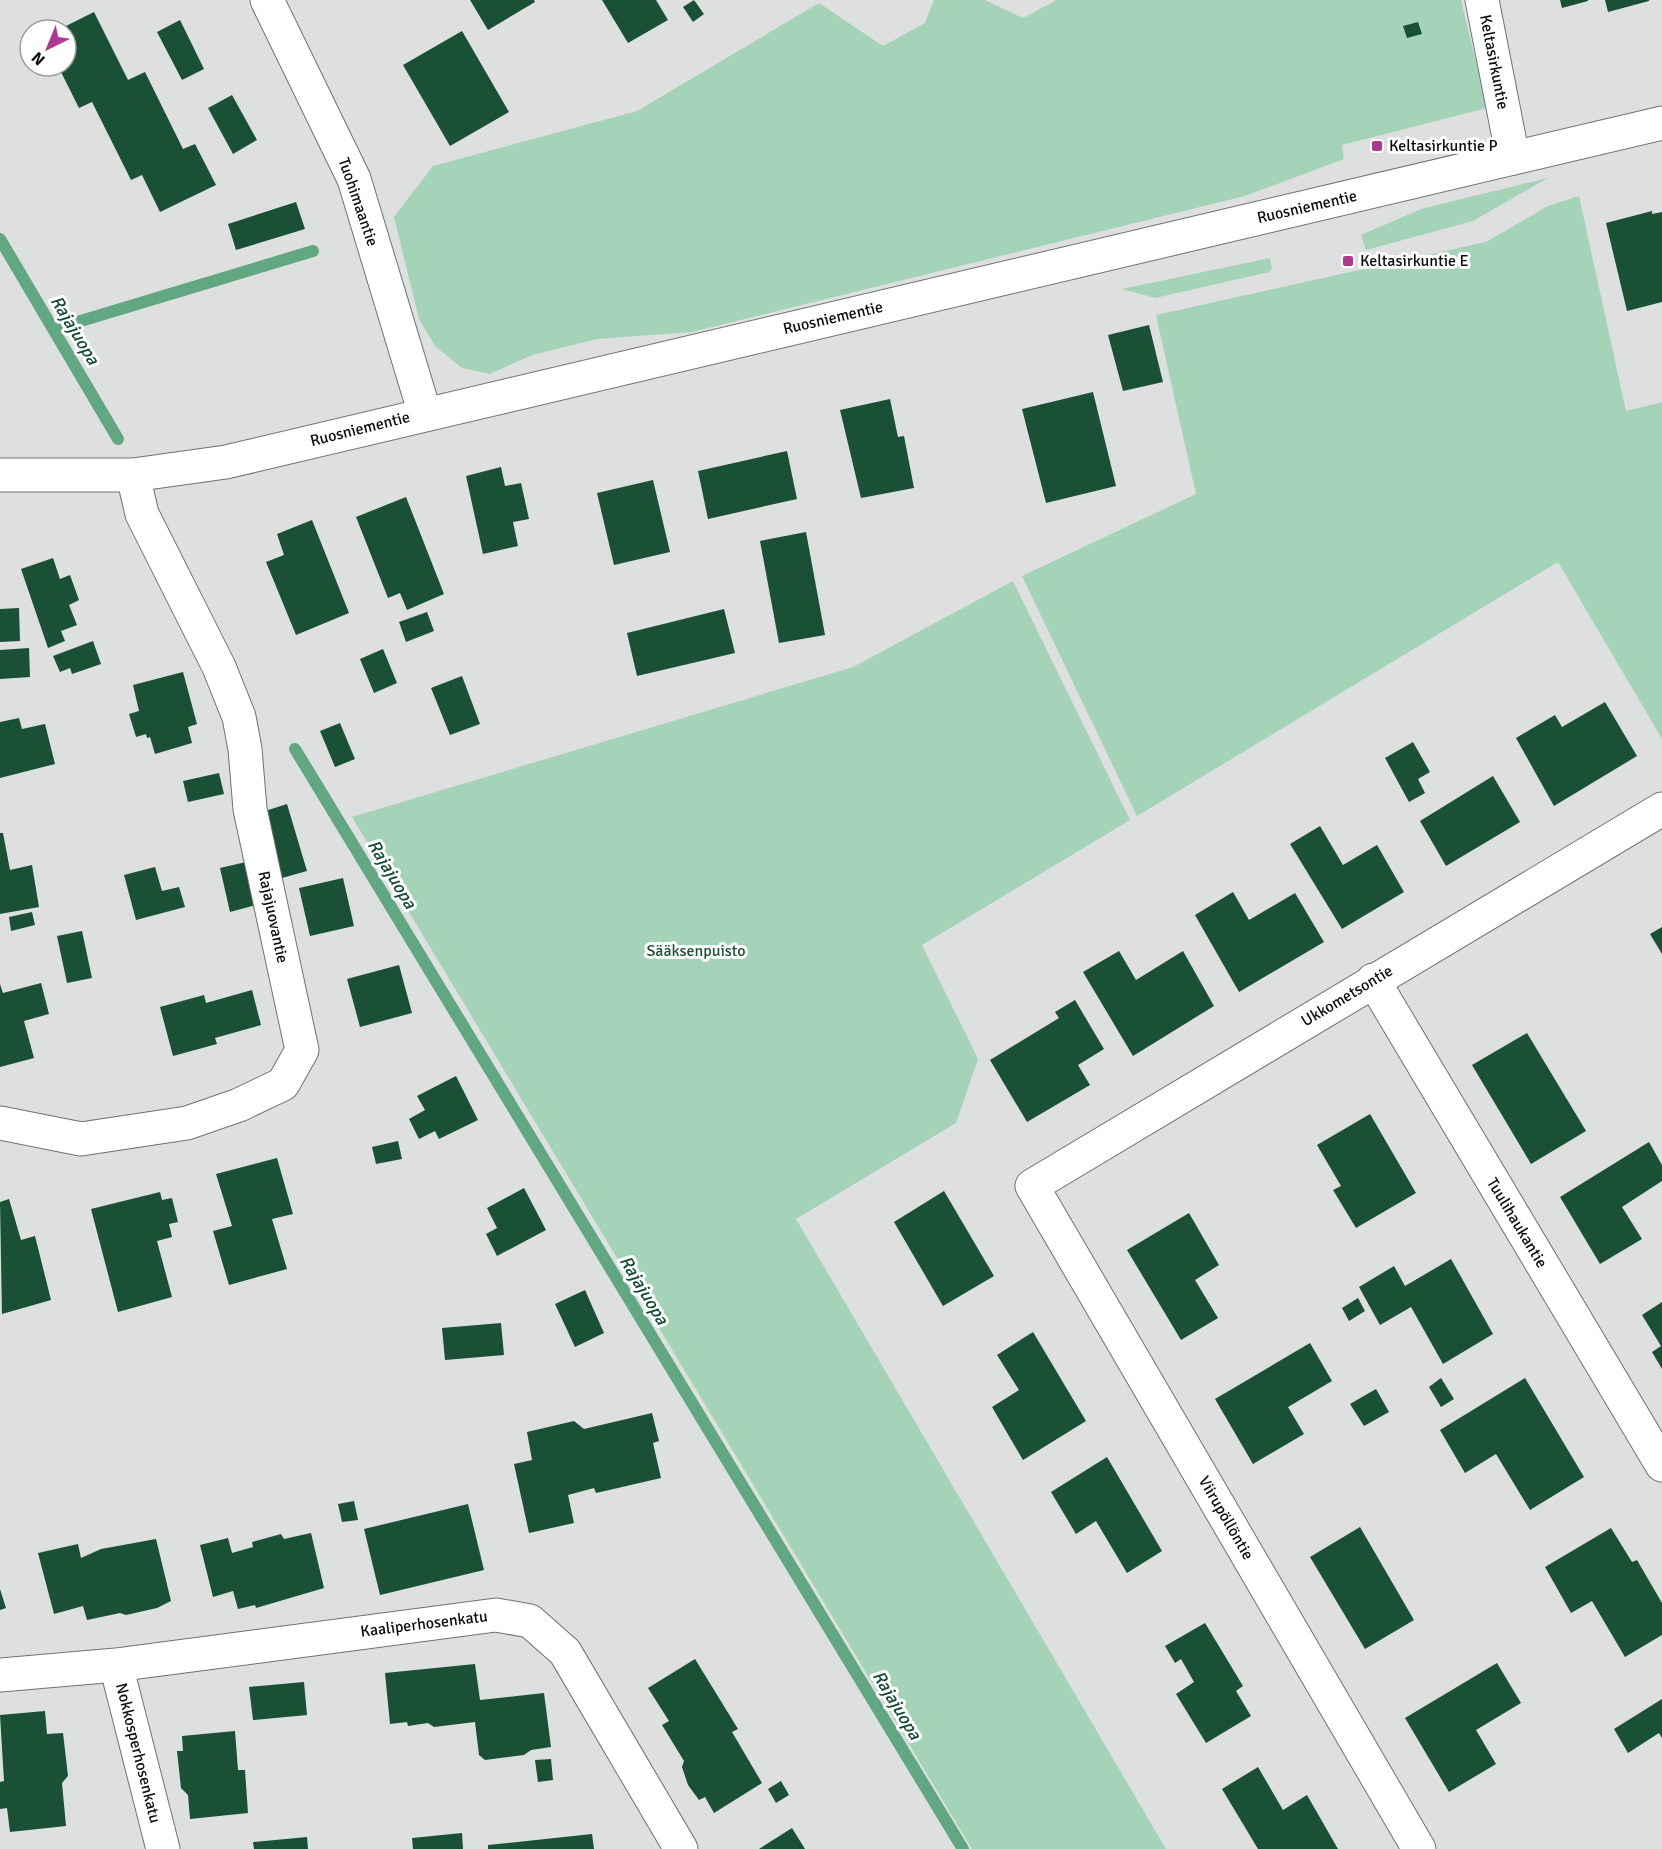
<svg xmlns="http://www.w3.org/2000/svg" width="1662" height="1849" viewBox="0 0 1662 1849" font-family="Signika,sans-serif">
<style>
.green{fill:#a4d3b8}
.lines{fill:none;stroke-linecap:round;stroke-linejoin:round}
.stream{stroke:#61a782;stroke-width:12}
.building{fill:#195036}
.minor-casing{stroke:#6f7270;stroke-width:35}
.secondary-casing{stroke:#6f7270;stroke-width:35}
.minor{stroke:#fff;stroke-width:33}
.secondary{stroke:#fff;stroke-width:33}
.poi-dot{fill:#ae3890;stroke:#fff;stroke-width:2}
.labels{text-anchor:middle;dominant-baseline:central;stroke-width:6;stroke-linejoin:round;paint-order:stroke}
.street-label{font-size:16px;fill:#0b0c0b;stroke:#fff}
.poi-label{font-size:16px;fill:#0b0c0b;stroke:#fff;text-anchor:start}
.park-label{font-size:16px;fill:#195036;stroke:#fff}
.water-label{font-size:18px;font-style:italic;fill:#10482f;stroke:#fff}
</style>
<rect width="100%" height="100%" fill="#dde0de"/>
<!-- green -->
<path class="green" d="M934,0H985L1023,18L1057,0H1461L1487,108L1342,145L1344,159L1245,196L692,332L597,339L532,355L490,374L462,368L435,346L419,319L394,217L433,166L637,111L819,3L883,46L925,23Z
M1548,178L1473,221L1366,250L1361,235L1421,209Z
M1579,196L1626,411L1662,402V739L1558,562L1137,816L1022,576L1196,494L1156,315L1486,242L1548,206Z
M1270,258L1272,269L1269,272L1155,298L1122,289Z
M1013,581L1130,820L922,945L978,1059L956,1123L796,1219L1166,1849H972L352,817L853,667Z"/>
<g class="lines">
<!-- stream -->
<path class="stream" d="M0,239L118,439
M54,329L313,251
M295,749L963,1849"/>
</g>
<!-- building -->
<path class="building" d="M470,0H534L535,2L488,30Z
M602,0H656L668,20L628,43Z
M694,0L704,14L693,22L683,7Z
M1560,0H1588V1L1562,8Z
M1605,0H1649V1L1608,12Z
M94,12L128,80L145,72L183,149L195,144L216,185L160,212L142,175L131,180L92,102L79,108L58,66H66V30H58Z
M180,20L204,69L182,80L157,32Z
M1418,22L1422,34L1407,38L1403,26Z
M462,31L509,112L450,146L403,65Z
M232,95L257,140L233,154L208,108Z
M296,202L305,229L236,250L228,224Z
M1652,211V214L1662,212V302L1627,311L1606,223Z
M1149,325L1163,382L1123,391L1108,335Z
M1093,392L1116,486L1046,503L1022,409Z
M890,399L898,437L904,436L914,488L861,498L840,410Z
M787,451L797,499L708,519L698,471Z
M501,467L505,486L521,483L529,519L513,522L518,546L483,554L466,476Z
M653,480L670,552L614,565L597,493Z
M406,497L444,594L407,610L400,593L388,598L356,517Z
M312,520L349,613L296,635L266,562L284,555L277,534Z
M806,532L825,635L779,643L760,541Z
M53,558L60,579L70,575L79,600L69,605L77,625L61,631L65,641L48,648L21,569Z
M19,608L20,641L0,642V609Z
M724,609L735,653L637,676L627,633Z
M427,612L434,631L406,642L399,622Z
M93,641L101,664L72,674L70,668L60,672L53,656Z
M29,648L30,677L0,679V650Z
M383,649L397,683L374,693L360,659Z
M183,672L197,724L188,727L192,743L155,754L150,737L147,738L146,734L136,737L129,714L139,711L133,685Z
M462,676L480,724L450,735L431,688Z
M1605,702L1637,756L1554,806L1516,738L1555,715L1562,727Z
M19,718L22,729L45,724L55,764L0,778V722Z
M340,723L355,759L335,767L320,731Z
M1413,742L1430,772L1418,779L1425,793L1409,802L1385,758Z
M219,773L224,794L188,802L183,781Z
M1493,776L1520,822L1446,866L1420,821Z
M287,804L307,871L282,878L262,812Z
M1320,826L1343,865L1377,845L1404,892L1342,929L1290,844Z
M0,833H3L10,870L32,865L39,907L0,914Z
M246,862L256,905L230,912L220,868Z
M155,867L162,891L179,887L185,907L136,920L124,875Z
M343,878L354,926L310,936L299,888Z
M1233,892L1249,920L1295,893L1324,942L1239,992L1195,915Z
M32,912L35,925L11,931L9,917Z
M1662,927V954L1650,934Z
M82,931L92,978L67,983L57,936Z
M1119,951L1136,980L1183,951L1214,1006L1133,1056L1083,972Z
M399,965L412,1013L360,1027L347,979Z
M41,983L49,1014L24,1021L34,1058L0,1067V984L3,993Z
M252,990L261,1025L215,1038L217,1044L173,1056L160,1007L204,995L206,1003Z
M1075,1000L1104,1049L1078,1065L1090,1085L1027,1122L990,1060L1059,1018L1055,1012Z
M1527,1033L1586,1131L1531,1164L1472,1065Z
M456,1076L478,1120L439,1139L435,1131L419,1139L409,1119L425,1110L417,1096Z
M1370,1114L1416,1193L1356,1228L1333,1190L1341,1186L1317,1145Z
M398,1141L402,1159L376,1164L372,1147Z
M1649,1142L1662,1165V1181L1622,1207L1642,1239L1600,1264L1560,1197Z
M277,1158L293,1214L272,1219L287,1269L229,1285L213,1231L232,1226L216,1174Z
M524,1188L546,1230L497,1256L486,1234L497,1228L487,1208Z
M944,1191L994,1276L943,1306L894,1222Z
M160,1192L162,1200L172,1198L178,1222L169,1224L172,1237L157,1241L172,1297L118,1312L91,1209Z
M9,1199L21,1240L35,1236L51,1300L2,1314L0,1202Z
M1189,1213L1219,1265L1195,1280L1218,1318L1181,1340L1127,1250Z
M1451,1259L1493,1334L1443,1364L1411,1307L1380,1325L1359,1287L1394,1266L1405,1286Z
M585,1290L604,1333L575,1347L555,1304Z
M1358,1298L1365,1311L1349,1321L1342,1308Z
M1662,1302V1369L1652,1352L1661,1346L1642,1315Z
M501,1323L504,1355L445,1360L442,1328Z
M1033,1332L1086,1421L1023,1460L992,1407L1019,1390L997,1355Z
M1310,1343L1332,1381L1288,1407L1304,1434L1253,1464L1215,1399Z
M1441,1378L1454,1399L1441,1407L1429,1387Z
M1525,1378L1584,1477L1530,1510L1496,1454L1465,1473L1440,1430Z
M1376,1389L1389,1412L1364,1426L1350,1404Z
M652,1413L659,1441L653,1443L661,1478L596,1493L594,1488L568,1495L574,1523L529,1533L514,1464L532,1460L527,1432L574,1421L584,1429Z
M1107,1457L1162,1551L1127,1573L1096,1521L1076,1534L1051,1492Z
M354,1501L358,1520L342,1522L338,1504Z
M468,1504L484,1570L380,1595L364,1529Z
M1360,1527L1414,1620L1365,1649L1310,1557Z
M1611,1528L1632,1562L1637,1560L1662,1603V1635L1625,1657L1592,1601L1571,1613L1545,1567Z
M311,1533L324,1588L256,1608L255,1605L238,1609L233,1591L213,1597L200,1545L228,1538L232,1553L253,1547L252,1542L281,1534L284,1539Z
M156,1539L171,1601L157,1608L126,1615L120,1613L87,1620L83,1606L54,1614L38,1553L78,1544L81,1558L101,1549Z
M0,1589L6,1608L0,1610Z
M1205,1623L1243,1686L1236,1691L1251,1716L1206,1743L1176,1694L1194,1682L1181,1659L1175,1663L1165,1646Z
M695,1659L738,1729L732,1732L762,1783L714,1813L705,1797L699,1800L688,1785L682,1767L684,1761L662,1725L669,1721L648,1688Z
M1497,1663L1521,1703L1476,1730L1496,1764L1449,1792L1405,1718Z
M475,1664L480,1700L544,1693L551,1747L531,1750L524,1755L485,1760L479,1755L475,1722L434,1727L428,1723L408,1726L407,1722L390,1724L385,1673Z
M304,1682L307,1715L253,1720L249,1687Z
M1662,1699V1738L1659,1733L1628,1753L1614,1729Z
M45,1711L47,1734L63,1733L68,1776L62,1783L66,1826L10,1832L7,1808L0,1809V1782L4,1781L0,1715Z
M235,1731L238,1770H245L248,1813L190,1819L188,1795L181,1788L177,1751H183L182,1736Z
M551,1759L553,1780L538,1782L535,1760Z
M1258,1767L1283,1810L1307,1795L1338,1849H1258L1222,1789Z
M781,1781L789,1795L776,1803L768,1789Z
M792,1828L805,1849H759Z
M462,1833L463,1849H413L412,1838Z
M592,1834L594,1849H488V1845Z
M307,1837L308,1849H254L253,1842Z"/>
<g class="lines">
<!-- minor casing -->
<g class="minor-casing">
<path id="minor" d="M267,0L354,179L425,414
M1482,0L1513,158
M1373,980L1662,1465
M0,1123L81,1139L187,1123L239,1105L283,1084L302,1050L250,809L245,749L239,717L219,667L142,514L133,475
M116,1665L496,1615L530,1621L565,1652L681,1849
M0,1675L116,1665L163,1849
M1419,1849L1032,1186L1662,809"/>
</g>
<!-- secondary casing -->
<g class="secondary-casing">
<path id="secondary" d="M0,475H133L226,462L1662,123"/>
</g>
<!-- minor -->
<use href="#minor" class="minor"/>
<!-- secondary -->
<use href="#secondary" class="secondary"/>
</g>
<!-- markers -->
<g class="poi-dot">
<rect x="1371" y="140" width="12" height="12" rx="3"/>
<rect x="1342" y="255" width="12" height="12" rx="3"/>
</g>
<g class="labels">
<!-- street labels -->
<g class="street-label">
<text transform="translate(1494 62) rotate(79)">Keltasirkuntie</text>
<text transform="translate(358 202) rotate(71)">Tuohimaantie</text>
<text transform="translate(1307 207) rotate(-13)">Ruosniementie</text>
<text transform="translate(833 318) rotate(-13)">Ruosniementie</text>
<text transform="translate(360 429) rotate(-14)">Ruosniementie</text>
<text transform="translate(273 917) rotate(78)">Rajajuovantie</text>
<text transform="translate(1347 996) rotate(-31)">Ukkometsontie</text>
<text transform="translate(1517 1223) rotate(59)">Tuulihaukantie</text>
<text transform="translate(1226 1518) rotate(60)">Viirupöllöntie</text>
<text transform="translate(424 1624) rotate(-7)">Kaaliperhosenkatu</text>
<text transform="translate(138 1753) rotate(76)">Nokkosperhosenkatu</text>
</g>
<!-- poi labels -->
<g class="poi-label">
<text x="1389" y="146">Keltasirkuntie P</text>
<text x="1360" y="261">Keltasirkuntie E</text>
</g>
<!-- park labels -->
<g class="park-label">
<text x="696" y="951">Sääksenpuisto</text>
</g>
<!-- water labels -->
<g class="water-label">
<text transform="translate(75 330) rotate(59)">Rajajuopa</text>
<text transform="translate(392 874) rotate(59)">Rajajuopa</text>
<text transform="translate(644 1290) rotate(59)">Rajajuopa</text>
<text transform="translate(897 1705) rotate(59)">Rajajuopa</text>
</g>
</g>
<!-- north arrow -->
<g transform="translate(48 48) rotate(223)"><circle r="28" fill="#ffffff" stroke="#9d9e9d" stroke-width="1.5"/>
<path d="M0-4.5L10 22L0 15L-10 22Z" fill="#ae3890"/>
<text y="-9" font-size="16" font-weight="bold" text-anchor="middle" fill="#0b0c0b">N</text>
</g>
</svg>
